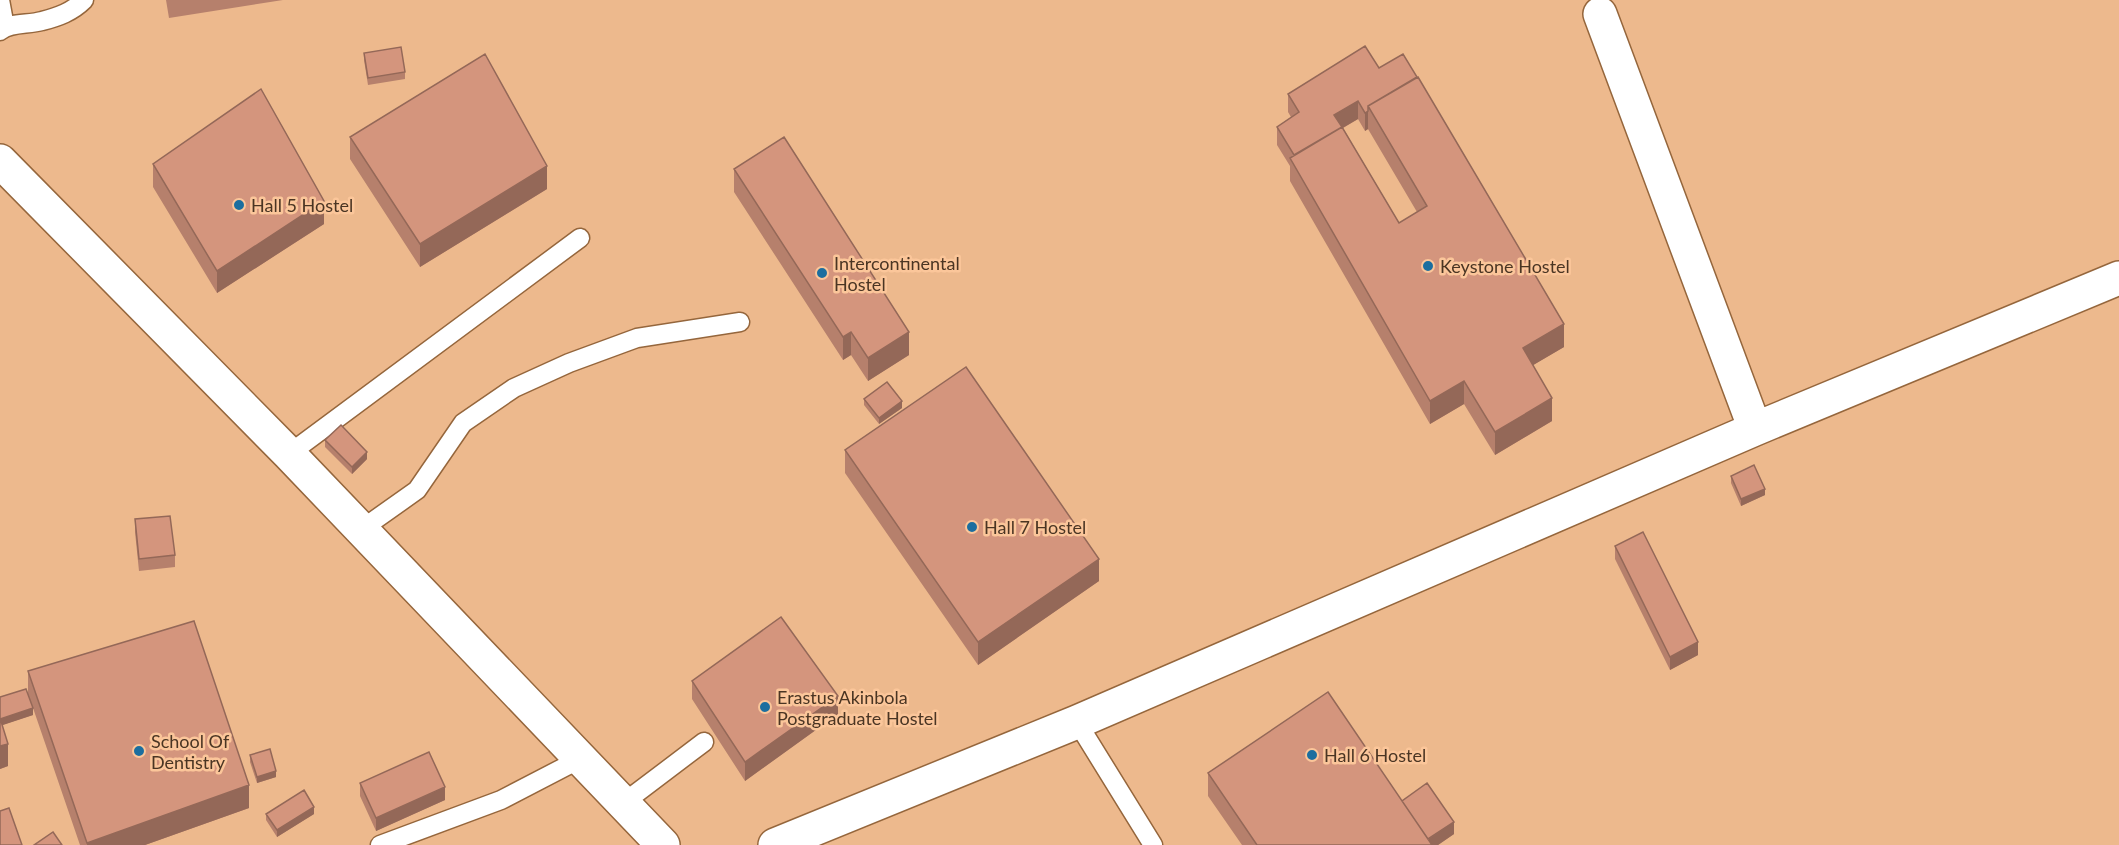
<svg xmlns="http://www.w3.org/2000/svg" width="2119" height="845" viewBox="0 0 2119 845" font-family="Lato,sans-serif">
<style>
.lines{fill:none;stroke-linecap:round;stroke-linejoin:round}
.service-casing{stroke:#95663c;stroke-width:21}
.minor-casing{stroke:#95663c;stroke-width:36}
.service{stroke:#fff;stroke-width:18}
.minor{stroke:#fff;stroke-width:33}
.wall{fill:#b6806c;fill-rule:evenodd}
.shaded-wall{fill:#946858}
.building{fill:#d4957d;stroke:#946858;stroke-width:1.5}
.poi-dot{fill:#1c6e9f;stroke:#fbc69a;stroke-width:2}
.labels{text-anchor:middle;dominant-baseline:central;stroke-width:5;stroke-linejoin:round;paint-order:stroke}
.poi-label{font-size:18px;fill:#4a3523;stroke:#fbc69a;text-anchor:start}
</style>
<rect width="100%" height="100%" fill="#edb98d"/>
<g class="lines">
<!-- service casing -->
<g class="service-casing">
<path id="service" d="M0,0L5,27
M0,31C10,22 28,25 42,21C58,17 72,12 84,0
M289,454L580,238
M362,529L417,490L463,423L514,388L569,363L637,338L740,322
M1077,722L1153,845
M622,804L704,742
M380,845L501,800L582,758"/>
</g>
<!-- minor casing -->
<g class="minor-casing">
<path id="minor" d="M1600,14L1755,429
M0,161L289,454L663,845
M775,845L1077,722L1755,429L2119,278"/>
</g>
<!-- service -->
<use href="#service" class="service"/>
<!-- minor -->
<use href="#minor" class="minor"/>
</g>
<!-- wall -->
<path class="wall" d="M166,0H283L169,18Z
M364,53L405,72V79L368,85L364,60Z
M1379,68L1564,347L1533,365L1552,421L1495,455L1464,404L1430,424L1290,181V166L1277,145V127L1291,117L1288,112V94ZM1358,119L1365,131L1368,129L1417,212L1399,223L1343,128Z
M350,137L547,189L420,267L350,159Z
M153,164L324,224L217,293L153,187Z
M734,169L909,355L868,381L851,355L843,360L734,192Z
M864,399L902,408L879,424L864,405Z
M325,440L367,459L352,474L325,447Z
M845,450L1099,581L978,665L845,473Z
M1731,476L1765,495L1741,506L1731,483Z
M135,519L175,555V567L139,571L135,532Z
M1615,546L1698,655L1670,670L1615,559Z
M28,671L249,808L145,845H80L33,708V715L2,725L8,766L0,769V697L28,694Z
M692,681L838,714L745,781L692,699Z
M250,755L276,777L257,783L250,762Z
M1208,773L1402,801L1454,834L1438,845H1242L1208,796Z
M360,783L445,800L376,831L360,796Z
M266,814H314L277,837L266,820Z"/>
<!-- shaded-wall -->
<path class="shaded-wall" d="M1358,101V119L1334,133V115Z
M1368,111V129L1365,131V113Z
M547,166V189L420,267V244Z
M324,201V224L217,293V271Z
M1564,324V347L1523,371V348Z
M851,332V355L843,360V337Z
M909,332V355L868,381V358Z
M1464,381V404L1430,424V401Z
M1552,398V421L1495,455V432Z
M902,401V408L879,424V418Z
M367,452V459L352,474V467Z
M1765,489V495L1741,506V499Z
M1099,559V581L978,665V642Z
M1698,642V655L1670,670V657Z
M838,696V714L745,781V762Z
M33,708V715L0,726V719Z
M8,744V766L0,769V746Z
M276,771V777L257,783V777Z
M249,785V808L145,845H87V843Z
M445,787V800L376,831V818Z
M314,807V814L277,837V830Z
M1454,822V834L1438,845H1426V841Z"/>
<!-- building -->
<path class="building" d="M1365,46L1379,68L1403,54L1417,77L1368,106V111L1365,113L1358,101L1334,115L1342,127L1294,155L1277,127L1299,112L1288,94Z
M401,47L405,72L368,78L364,53Z
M485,54L547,166L420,244L350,137Z
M1418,77L1564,324L1523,348L1552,398L1495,432L1464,381L1430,401L1290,158L1342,127L1399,223L1427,206L1368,106Z
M261,89L324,201L217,271L153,164Z
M784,137L909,332L868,358L851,332L843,337L734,169Z
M966,367L1099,559L978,642L845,450Z
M887,382L902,401L879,418L864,399Z
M341,425L367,452L352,467L325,440Z
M1754,465L1765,489L1741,499L1731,476Z
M170,516L175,555L139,559L135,519Z
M1643,532L1698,642L1670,657L1615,546Z
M781,617L838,696L745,762L692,681Z
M194,621L249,785L87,843L28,671Z
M26,689L33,708L0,719V697Z
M1328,692L1432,845H1257L1208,773Z
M0,718L8,744L0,746Z
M270,749L276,771L257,777L250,755Z
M429,752L445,787L376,818L360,783Z
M1427,783L1454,822L1428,839L1402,801Z
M304,790L314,807L277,830L266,814Z
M9,808L22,845H0V811Z
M53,832L62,845H34Z"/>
<!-- markers -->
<g class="poi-dot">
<circle cx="239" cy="205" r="6"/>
<circle cx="1428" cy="266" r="6"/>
<circle cx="822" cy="273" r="6"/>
<circle cx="972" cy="527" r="6"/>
<circle cx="765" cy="707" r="6"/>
<circle cx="139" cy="751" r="6"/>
<circle cx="1312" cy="755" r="6"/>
</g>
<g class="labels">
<!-- poi labels -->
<g class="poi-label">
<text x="251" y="205">Hall 5 Hostel</text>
<text x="834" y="263">Intercontinental<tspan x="834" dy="21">Hostel</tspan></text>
<text x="1440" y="266">Keystone Hostel</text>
<text x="984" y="527">Hall 7 Hostel</text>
<text x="777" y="697">Erastus Akinbola<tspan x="777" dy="21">Postgraduate Hostel</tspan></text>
<text x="151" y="741">School Of<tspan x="151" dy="21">Dentistry</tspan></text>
<text x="1324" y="755">Hall 6 Hostel</text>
</g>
</g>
</svg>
